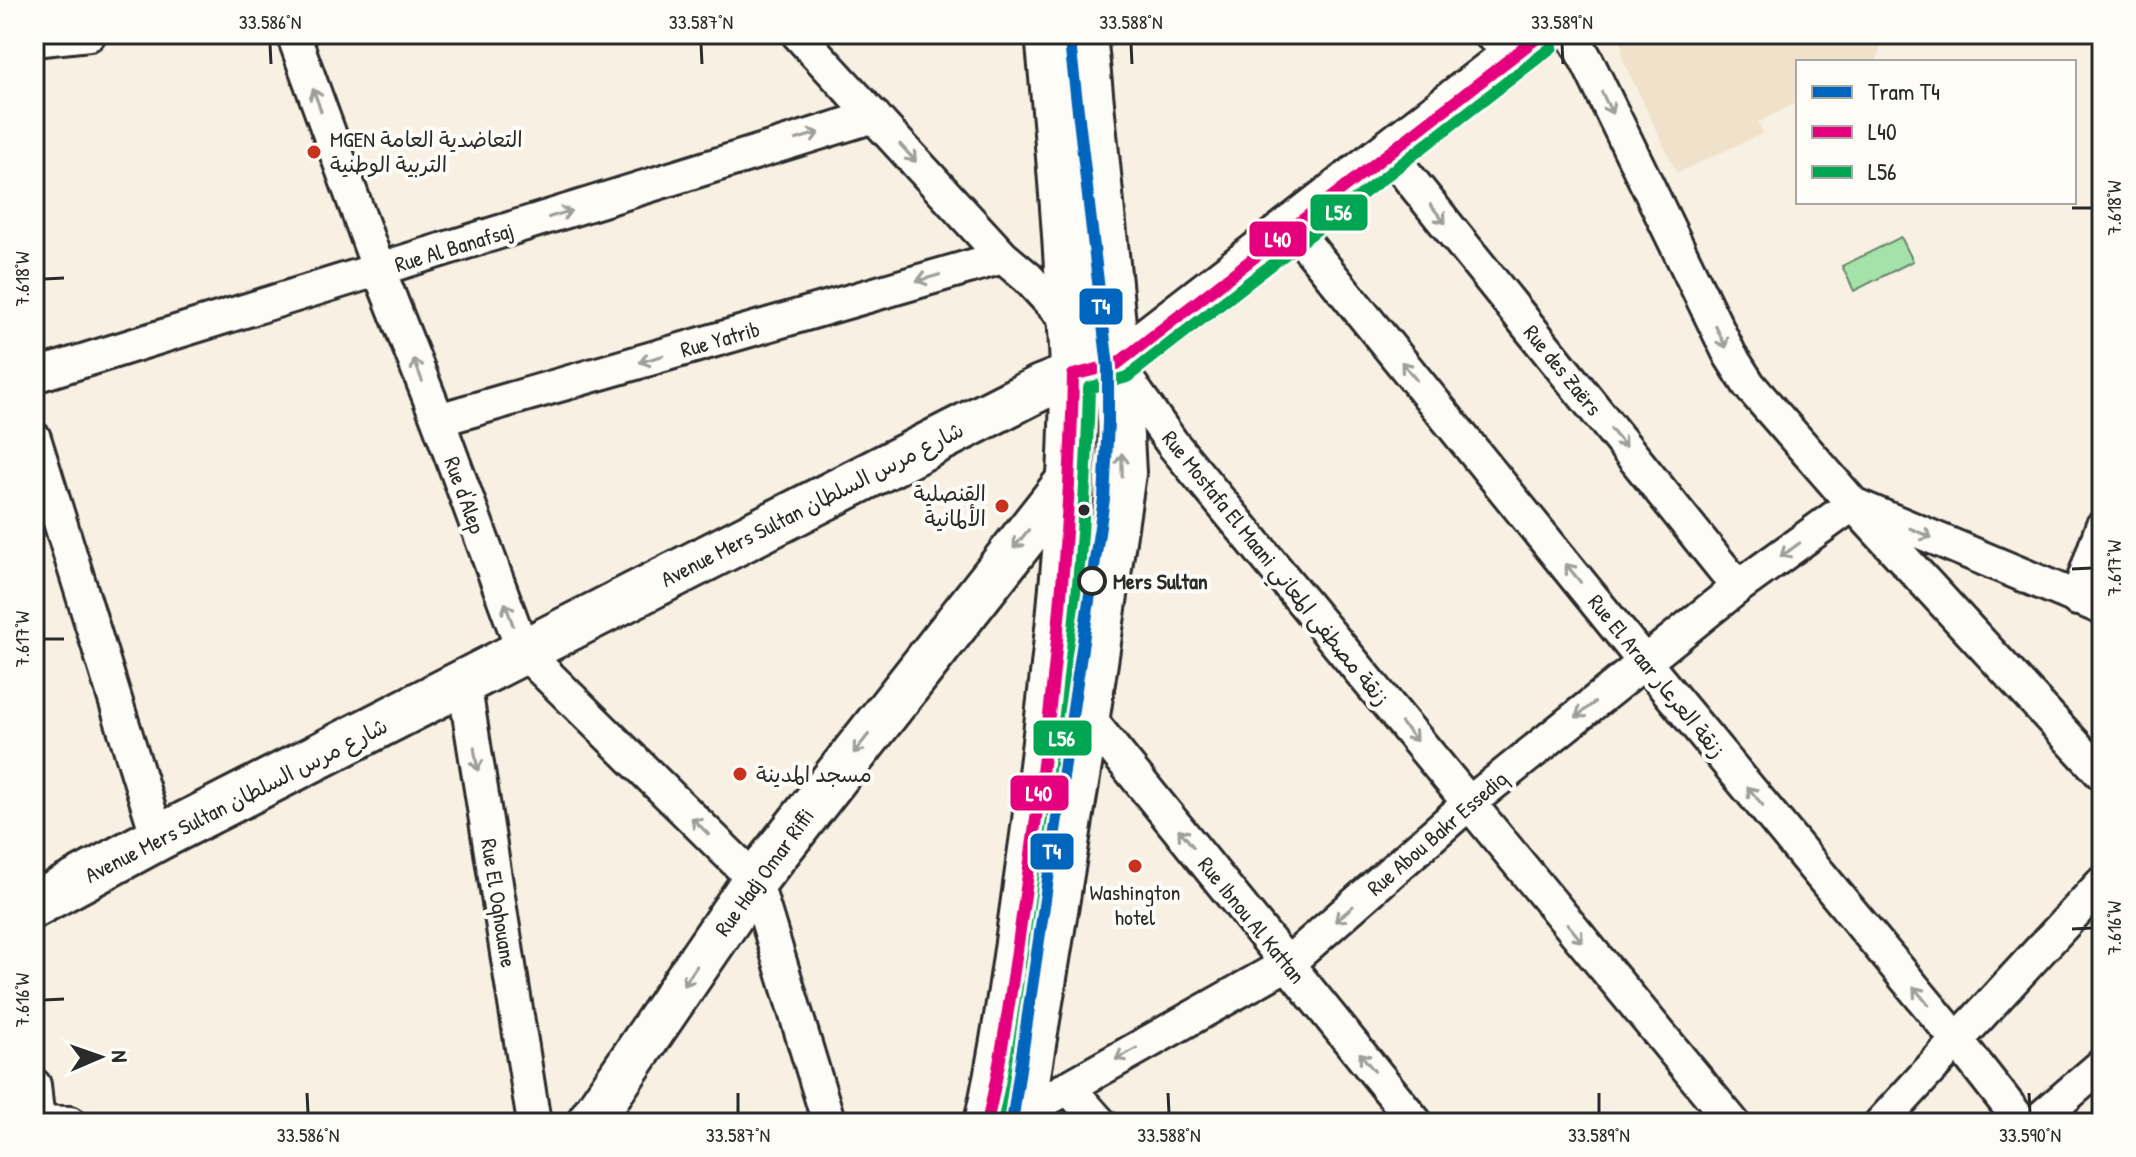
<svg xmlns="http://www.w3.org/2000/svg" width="2136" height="1157" viewBox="0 0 2136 1157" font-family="'Patrick Hand','Playpen Sans Arabic',sans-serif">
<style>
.built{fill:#f0e1cb}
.green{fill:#a4e2aa;stroke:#68866a;stroke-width:2}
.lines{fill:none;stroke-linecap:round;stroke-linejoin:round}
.street-casing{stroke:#2b2b2b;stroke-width:38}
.secondary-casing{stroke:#2b2b2b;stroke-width:50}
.street{stroke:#fdfcf7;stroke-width:32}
.secondary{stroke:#fdfcf7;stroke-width:44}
.bus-1-casing{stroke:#fdfcf7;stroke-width:18}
.bus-2-casing{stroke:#fdfcf7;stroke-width:18}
.bus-1{stroke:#e5007d;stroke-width:12}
.bus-2{stroke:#00a651;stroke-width:12}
.tram-1-casing{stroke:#fdfcf7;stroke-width:18}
.tram-1{stroke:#0065bd;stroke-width:12}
.oneway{stroke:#9e9e9b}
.ticks{fill:none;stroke:#2b2b2b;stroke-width:3}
.poi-dot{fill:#c8321e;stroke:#fdfcf7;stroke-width:3}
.bus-dot{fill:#2b2b2b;stroke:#fdfcf7;stroke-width:3}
.stop-dot{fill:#fdfcf7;stroke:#2b2b2b;stroke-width:4}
.labels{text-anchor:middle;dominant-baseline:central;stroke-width:8;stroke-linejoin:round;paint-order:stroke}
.poi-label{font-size:22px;fill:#2b2b2b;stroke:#fdfcf7;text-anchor:start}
.street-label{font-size:22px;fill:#2b2b2b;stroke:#fdfcf7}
.stop-label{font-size:22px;font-weight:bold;fill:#2b2b2b;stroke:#fdfcf7;text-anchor:start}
.line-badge{stroke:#fdfcf7;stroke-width:3}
.badge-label{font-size:22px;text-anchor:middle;font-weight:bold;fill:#fff}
.neatline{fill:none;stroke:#2b2b2b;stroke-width:3}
.ticks-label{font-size:20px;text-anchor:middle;fill:#2b2b2b}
</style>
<rect width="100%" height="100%" fill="#f7f0e3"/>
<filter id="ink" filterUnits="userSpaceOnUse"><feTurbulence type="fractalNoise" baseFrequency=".0125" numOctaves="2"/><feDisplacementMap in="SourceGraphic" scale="16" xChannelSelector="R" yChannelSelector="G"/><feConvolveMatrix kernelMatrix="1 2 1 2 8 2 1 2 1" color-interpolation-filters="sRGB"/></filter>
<g filter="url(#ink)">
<!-- built -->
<path class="built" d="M1621,34H1884L1876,62H1798V102L1758,122L1763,133L1677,173L1623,60Z"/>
<!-- green -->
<path class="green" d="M1901,237L1913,261L1854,291L1842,266Z"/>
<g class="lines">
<!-- street casing -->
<g class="street-casing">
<path id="street" d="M293,34L379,270L438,420L523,651L755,880L829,1123
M798,34L1003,257L1028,278L1076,330
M1490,34L1518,53
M1572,34L1588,63L1730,355L1749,385L1853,504L2102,608
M34,40L89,34
M1389,153L1738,587
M1291,229L1309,248L1645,663L1957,1040L2022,1123
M1117,365L1172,443L1733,1123
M34,376L874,116
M438,420L1003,257
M34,438L158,838
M2077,599L2102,527
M464,682L534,1123
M1087,716L1416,1123
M34,1085L38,1123
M1068,1087L1100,1123
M1010,1117L1021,1114L1287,964L1468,804L1738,587L1853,504L2102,774
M38,1122L70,1123
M1881,1123L2102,883
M2035,1123L2102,1065"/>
</g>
<!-- secondary casing -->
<g class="secondary-casing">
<path id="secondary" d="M34,905L158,838L1040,388L1073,375L1117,364L1542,34
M589,1123L755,880L1070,479
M987,1123C1008,1029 1019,932 1033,836C1053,684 1072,532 1073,378C1073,348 1070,318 1068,287C1064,203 1056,118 1048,34
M1020,1123L1087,716L1123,473L1117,364L1084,34"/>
</g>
<!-- street -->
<use href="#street" class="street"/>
<!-- secondary -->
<use href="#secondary" class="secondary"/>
<!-- bus-1 casing -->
<g class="bus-1-casing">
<path id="bus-1" d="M987,1123C1004,1048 1014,971 1025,895C1051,722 1070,550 1073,375L1117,364L1542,34"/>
</g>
<!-- bus-2 casing -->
<g class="bus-2-casing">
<path id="bus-2" d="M1003,1123C1020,1048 1030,971 1041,895C1066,727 1085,558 1089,388L1127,377L1552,47"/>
</g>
<!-- bus-1 -->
<use href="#bus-1" class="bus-1"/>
<!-- bus-2 -->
<use href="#bus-2" class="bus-2"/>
<!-- tram-1 casing -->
<g class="tram-1-casing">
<path id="tram-1" d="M1012,1123L1104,499L1108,422V367L1069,34"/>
</g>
<!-- tram-1 -->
<use href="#tram-1" class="tram-1"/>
</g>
<!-- one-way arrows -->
<defs><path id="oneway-shaft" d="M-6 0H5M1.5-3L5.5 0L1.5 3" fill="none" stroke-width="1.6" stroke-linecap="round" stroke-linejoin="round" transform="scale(2)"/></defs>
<g class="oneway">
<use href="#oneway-shaft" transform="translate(317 100) rotate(-110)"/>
<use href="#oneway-shaft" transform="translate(1607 103) rotate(64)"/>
<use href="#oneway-shaft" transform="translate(808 136) rotate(-17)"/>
<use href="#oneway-shaft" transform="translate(908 153) rotate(48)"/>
<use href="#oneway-shaft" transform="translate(560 214) rotate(-17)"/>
<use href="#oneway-shaft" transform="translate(1438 214) rotate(51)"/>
<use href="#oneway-shaft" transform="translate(928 278) rotate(164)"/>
<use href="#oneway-shaft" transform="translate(1721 337) rotate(64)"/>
<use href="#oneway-shaft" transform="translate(651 359) rotate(164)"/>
<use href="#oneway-shaft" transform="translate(418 370) rotate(-111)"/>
<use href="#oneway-shaft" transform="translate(1409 371) rotate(-129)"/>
<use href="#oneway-shaft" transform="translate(1618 438) rotate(51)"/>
<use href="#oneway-shaft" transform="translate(1122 465) rotate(-91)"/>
<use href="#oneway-shaft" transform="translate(1921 533) rotate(23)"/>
<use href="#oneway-shaft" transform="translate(1021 539) rotate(129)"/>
<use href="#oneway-shaft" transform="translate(1790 550) rotate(144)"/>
<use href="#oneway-shaft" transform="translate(1573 573) rotate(-129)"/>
<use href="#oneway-shaft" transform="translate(509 614) rotate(-110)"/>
<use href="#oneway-shaft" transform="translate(1585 710) rotate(141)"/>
<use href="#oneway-shaft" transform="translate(1409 732) rotate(51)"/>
<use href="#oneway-shaft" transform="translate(861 744) rotate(128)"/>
<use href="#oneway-shaft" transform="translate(476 759) rotate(81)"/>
<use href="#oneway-shaft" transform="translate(1755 796) rotate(-130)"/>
<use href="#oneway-shaft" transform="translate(700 826) rotate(-135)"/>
<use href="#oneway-shaft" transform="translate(1186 838) rotate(-129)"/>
<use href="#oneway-shaft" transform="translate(1344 914) rotate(139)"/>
<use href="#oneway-shaft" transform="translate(1575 933) rotate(50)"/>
<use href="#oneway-shaft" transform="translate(690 976) rotate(124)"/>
<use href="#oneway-shaft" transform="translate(1921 996) rotate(-130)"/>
<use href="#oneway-shaft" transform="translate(1126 1054) rotate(151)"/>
<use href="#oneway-shaft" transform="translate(1367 1062) rotate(-129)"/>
</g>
</g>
<!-- ticks -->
<path class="ticks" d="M270,44L271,64M701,44L702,64M1131,44L1132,64M1562,44L1563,64M2072,208H2092M44,279L64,278M2072,569L2092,568M44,639H64M2072,929L2092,928M44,1000L64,999M307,1093L308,1113M738,1093V1113M1168,1093L1169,1113M1599,1093V1113M2029,1093L2030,1113"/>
<!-- markers -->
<g class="poi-dot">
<circle cx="314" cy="152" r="8"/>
<circle cx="1002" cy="506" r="8"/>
<circle cx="740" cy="774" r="8"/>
<circle cx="1135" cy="866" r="8"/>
</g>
<circle class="bus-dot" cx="1084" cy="510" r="7"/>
<circle class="stop-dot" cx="1092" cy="581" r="13"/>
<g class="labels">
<!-- poi labels -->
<g class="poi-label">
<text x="330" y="139">MGEN التعاضدية العامة<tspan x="330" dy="25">التربية الوطنية</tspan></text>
<text x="986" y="493" text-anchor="end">القنصلية<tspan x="986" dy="25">الألمانية</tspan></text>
<text x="756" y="774">مسجد المدينة</text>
<text x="1135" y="892" text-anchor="middle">Washington<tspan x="1135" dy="25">hotel</tspan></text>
</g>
<!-- street labels -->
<g class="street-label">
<text transform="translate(454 247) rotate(-17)">Rue Al Banafsaj</text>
<text transform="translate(720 339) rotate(-16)">Rue Yatrib</text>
<text transform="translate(1563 370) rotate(51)">Rue des Zaërs</text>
<text transform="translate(465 495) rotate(70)">Rue d'Alep</text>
<text transform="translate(812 504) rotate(-27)">Avenue Mers Sultan شارع مرس السلطان</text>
<text transform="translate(1276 568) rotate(51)">Rue Mostafa El Maani زنقة مصطفى المعاني</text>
<text transform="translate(1657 676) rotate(51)">Rue El Araar زنقة العرعار</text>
<text transform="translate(236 800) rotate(-27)">Avenue Mers Sultan شارع مرس السلطان</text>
<text transform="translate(1437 833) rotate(-41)">Rue Abou Bakr Essediq</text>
<text transform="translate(764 872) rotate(-54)">Rue Hadj Omar Riffi</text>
<text transform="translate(499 903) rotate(81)">Rue El Oqhouane</text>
<text transform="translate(1252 920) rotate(51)">Rue Ibnou Al Kattan</text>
</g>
<!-- stop labels -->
<g class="stop-label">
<text x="1113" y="581">Mers Sultan</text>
</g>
</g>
<g class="line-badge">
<rect x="1309" y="193" width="60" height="39" rx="8" fill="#00a651"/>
<rect x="1248" y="220" width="60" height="38" rx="8" fill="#e5007d"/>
<rect x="1078" y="287" width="46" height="39" rx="8" fill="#0065bd"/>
<rect x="1032" y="719" width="61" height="38" rx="8" fill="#00a651"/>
<rect x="1009" y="774" width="61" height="38" rx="8" fill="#e5007d"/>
<rect x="1029" y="832" width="46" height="39" rx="8" fill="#0065bd"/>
</g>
<g class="badge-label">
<text x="1339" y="220">L56</text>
<text x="1278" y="247">L40</text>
<text x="1101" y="314">T4</text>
<text x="1062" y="746">L56</text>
<text x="1039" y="801">L40</text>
<text x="1052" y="859">T4</text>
</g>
<!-- margin -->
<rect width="2136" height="1157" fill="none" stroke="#fdfcf7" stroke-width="88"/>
<!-- legend -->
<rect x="1796" y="60" width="280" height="144" fill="#fdfcf7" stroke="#a9a8a5" stroke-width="2"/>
<rect x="1812" y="86" width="40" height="12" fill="#0065bd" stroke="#a9a8a5" stroke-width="2"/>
<text x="1868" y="100" font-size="24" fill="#2b2b2b">Tram T4</text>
<rect x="1812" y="126" width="40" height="12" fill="#e5007d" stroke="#a9a8a5" stroke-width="2"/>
<text x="1868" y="140" font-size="24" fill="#2b2b2b">L40</text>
<rect x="1812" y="166" width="40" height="12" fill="#00a651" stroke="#a9a8a5" stroke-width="2"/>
<text x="1868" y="180" font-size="24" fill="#2b2b2b">L56</text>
<!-- north arrow -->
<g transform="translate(100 1057) rotate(88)" stroke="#fdfcf7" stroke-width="6" paint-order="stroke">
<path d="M0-6L14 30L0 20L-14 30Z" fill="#2b2b2b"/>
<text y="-12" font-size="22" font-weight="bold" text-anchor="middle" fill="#2b2b2b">N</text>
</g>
<rect x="44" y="44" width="2048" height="1069" class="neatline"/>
<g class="ticks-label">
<text x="270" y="29">33.586°N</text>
<text x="701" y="29">33.587°N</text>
<text x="1131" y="29">33.588°N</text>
<text x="1562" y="29">33.589°N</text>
<text transform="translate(2114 208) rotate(-90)" y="7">7.618°W</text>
<text transform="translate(22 279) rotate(-90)" y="7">7.618°W</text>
<text transform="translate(2114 568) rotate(-90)" y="7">7.617°W</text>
<text transform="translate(22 639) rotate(-90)" y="7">7.617°W</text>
<text transform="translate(2114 928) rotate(-90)" y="7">7.616°W</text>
<text transform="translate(22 1000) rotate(-90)" y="7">7.616°W</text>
<text x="308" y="1142">33.586°N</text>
<text x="738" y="1142">33.587°N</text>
<text x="1169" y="1142">33.588°N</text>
<text x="1599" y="1142">33.589°N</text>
<text x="2030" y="1142">33.590°N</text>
</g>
</svg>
